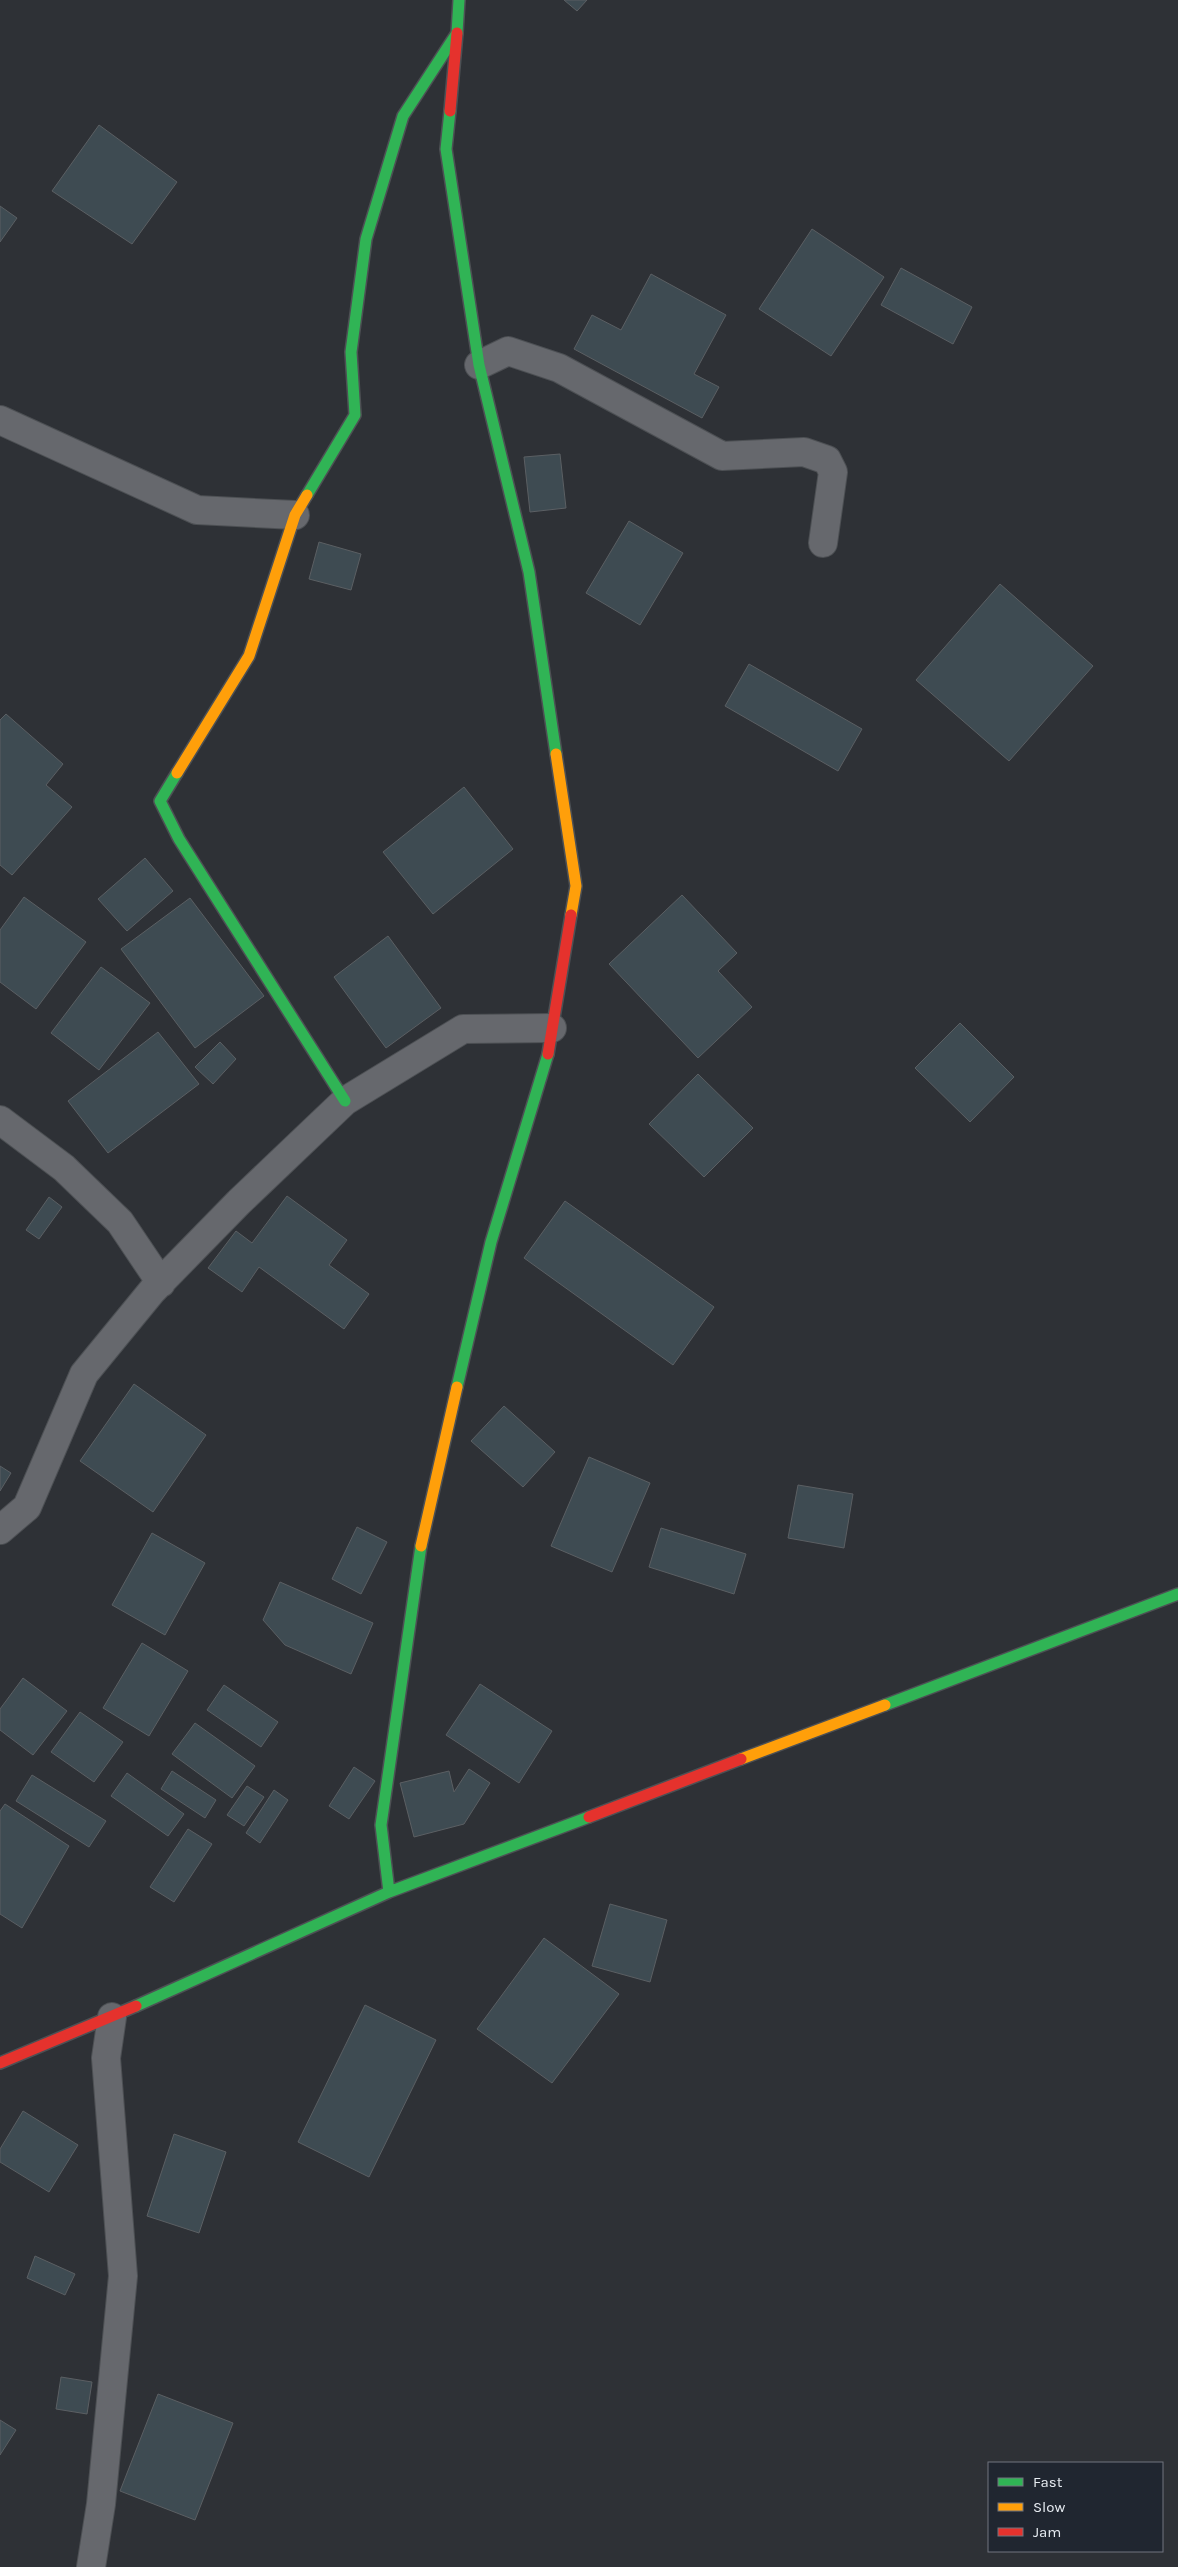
<svg xmlns="http://www.w3.org/2000/svg" width="1178" height="2567" viewBox="0 0 1178 2567" font-family="Karla,sans-serif">
<style>
.building{fill:#3e4b52;stroke:#5b5f63}
.lines{fill:none;stroke-linecap:round;stroke-linejoin:round}
.street-casing{stroke:#4d5054;stroke-width:30}
.fast-casing{stroke:#4d5054;stroke-width:14}
.slow-casing{stroke:#4d5054;stroke-width:14}
.jam-casing{stroke:#4d5054;stroke-width:14}
.street{stroke:#66686d;stroke-width:28}
.fast{stroke:#30b455;stroke-width:11}
.slow{stroke:#ff9f0a;stroke-width:11}
.jam{stroke:#e5322d;stroke-width:11}
</style>
<rect width="100%" height="100%" fill="#2e3136"/>
<!-- building -->
<path class="building" d="M564,0H587L577,11Z
M99,125L177,182L132,244L52,191Z
M0,206L17,218L0,242Z
M812,229L884,277L831,356L759,309Z
M901,268L972,307L953,344L881,305Z
M651,274L726,315L694,374L719,387L702,418L574,349L592,315L621,330Z
M560,454L566,508L530,512L524,457Z
M629,521L683,553L640,625L586,593Z
M319,542L361,554L351,590L309,579Z
M1000,584L1093,666L1009,761L916,680Z
M749,664L862,729L838,771L725,706Z
M6,714L63,764L46,785L72,807L12,875L0,865V720Z
M464,787L513,849L433,914L383,852Z
M145,858L173,891L127,931L98,899Z
M682,895L737,953L718,971L752,1007L698,1058L609,964Z
M24,897L86,942L36,1009L0,982V930Z
M190,898L264,996L195,1048L121,949Z
M388,936L441,1008L386,1048L334,977Z
M101,967L150,1003L99,1070L51,1033Z
M960,1023L1014,1077L970,1122L915,1068Z
M158,1032L199,1084L108,1153L68,1101Z
M220,1042L236,1059L213,1084L195,1067Z
M698,1074L753,1128L704,1177L649,1124Z
M287,1196L347,1240L329,1265L369,1294L344,1329L259,1267L242,1292L208,1268L236,1231L252,1243Z
M49,1197L62,1207L39,1239L26,1230Z
M565,1201L714,1307L673,1365L524,1258Z
M134,1384L206,1435L153,1512L80,1461Z
M504,1406L555,1452L523,1487L471,1441Z
M589,1457L650,1483L612,1572L551,1546Z
M0,1466L11,1473L0,1491Z
M798,1485L853,1494L844,1548L788,1538Z
M357,1527L387,1542L361,1594L332,1579Z
M661,1528L746,1554L734,1594L649,1567Z
M152,1533L205,1563L165,1635L112,1605Z
M280,1582L373,1623L351,1674L285,1645L263,1620Z
M142,1643L188,1671L149,1736L103,1708Z
M23,1678L67,1711L33,1755L0,1730V1709Z
M480,1684L552,1731L519,1783L446,1735Z
M224,1685L278,1722L261,1747L207,1710Z
M80,1712L123,1742L94,1782L51,1752Z
M195,1723L255,1766L232,1798L172,1754Z
M354,1767L375,1781L349,1819L329,1806Z
M469,1769L490,1783L464,1824L414,1837L400,1783L449,1771L454,1792Z
M172,1771L216,1800L205,1818L161,1789Z
M127,1773L184,1814L168,1836L111,1796Z
M32,1775L106,1821L89,1847L16,1801Z
M247,1786L264,1797L244,1826L227,1815Z
M274,1790L288,1800L260,1843L246,1833Z
M5,1804L69,1846L22,1928L0,1914V1811Z
M188,1829L212,1844L174,1902L150,1887Z
M610,1904L667,1920L650,1982L592,1966Z
M544,1938L619,1994L552,2083L477,2029Z
M365,2005L436,2040L369,2177L298,2142Z
M23,2111L78,2145L49,2192L0,2162V2149Z
M174,2134L226,2152L199,2233L147,2216Z
M35,2256L75,2274L65,2295L27,2278Z
M61,2377L92,2382L87,2414L56,2409Z
M158,2394L233,2423L195,2520L120,2491Z
M0,2420L16,2430L0,2455Z"/>
<g class="lines">
<!-- street casing -->
<g class="street-casing">
<path id="street" d="M479,365L508,351L559,368L722,456L804,452L827,460L833,472L823,543
M0,420L197,510L295,515
M0,1120L64,1168L120,1222L161,1283
M0,1530L27,1507L84,1374L152,1291L239,1202L345,1101L463,1029L552,1028
M91,2567L101,2504L123,2276L106,2058L112,2017"/>
</g>
<!-- fast casing -->
<g class="fast-casing">
<path id="fast" d="M450,111L446,149L479,365L529,572L556,754
M307,495L355,415L351,352L366,239L403,116L457,33L459,0
M177,773L160,801L179,839L345,1101
M457,1387L491,1242L548,1054
M885,1705L1178,1594
M389,1892L381,1825L421,1546
M136,2006L389,1892L589,1817"/>
</g>
<!-- slow casing -->
<g class="slow-casing">
<path id="slow" d="M556,754L576,886L571,915
M177,773L249,656L295,515L307,495
M421,1546L457,1387
M741,1759L885,1705"/>
</g>
<!-- jam casing -->
<g class="jam-casing">
<path id="jam" d="M450,111L457,33
M548,1054L571,915
M589,1817L741,1759
M0,2063L136,2006"/>
</g>
<!-- street -->
<use href="#street" class="street"/>
<!-- fast -->
<use href="#fast" class="fast"/>
<!-- slow -->
<use href="#slow" class="slow"/>
<!-- jam -->
<use href="#jam" class="jam"/>
</g>
<!-- legend -->
<rect x="988" y="2462" width="175" height="90" fill="#202630" stroke="#70757e"/>
<rect x="998" y="2478" width="25" height="8" fill="#30b455" stroke="#70757e"/>
<text x="1033" y="2487" font-size="15" fill="#e7ecf2">Fast</text>
<rect x="998" y="2503" width="25" height="8" fill="#ff9f0a" stroke="#70757e"/>
<text x="1033" y="2512" font-size="15" fill="#e7ecf2">Slow</text>
<rect x="998" y="2528" width="25" height="8" fill="#e5322d" stroke="#70757e"/>
<text x="1033" y="2537" font-size="15" fill="#e7ecf2">Jam</text>
</svg>
